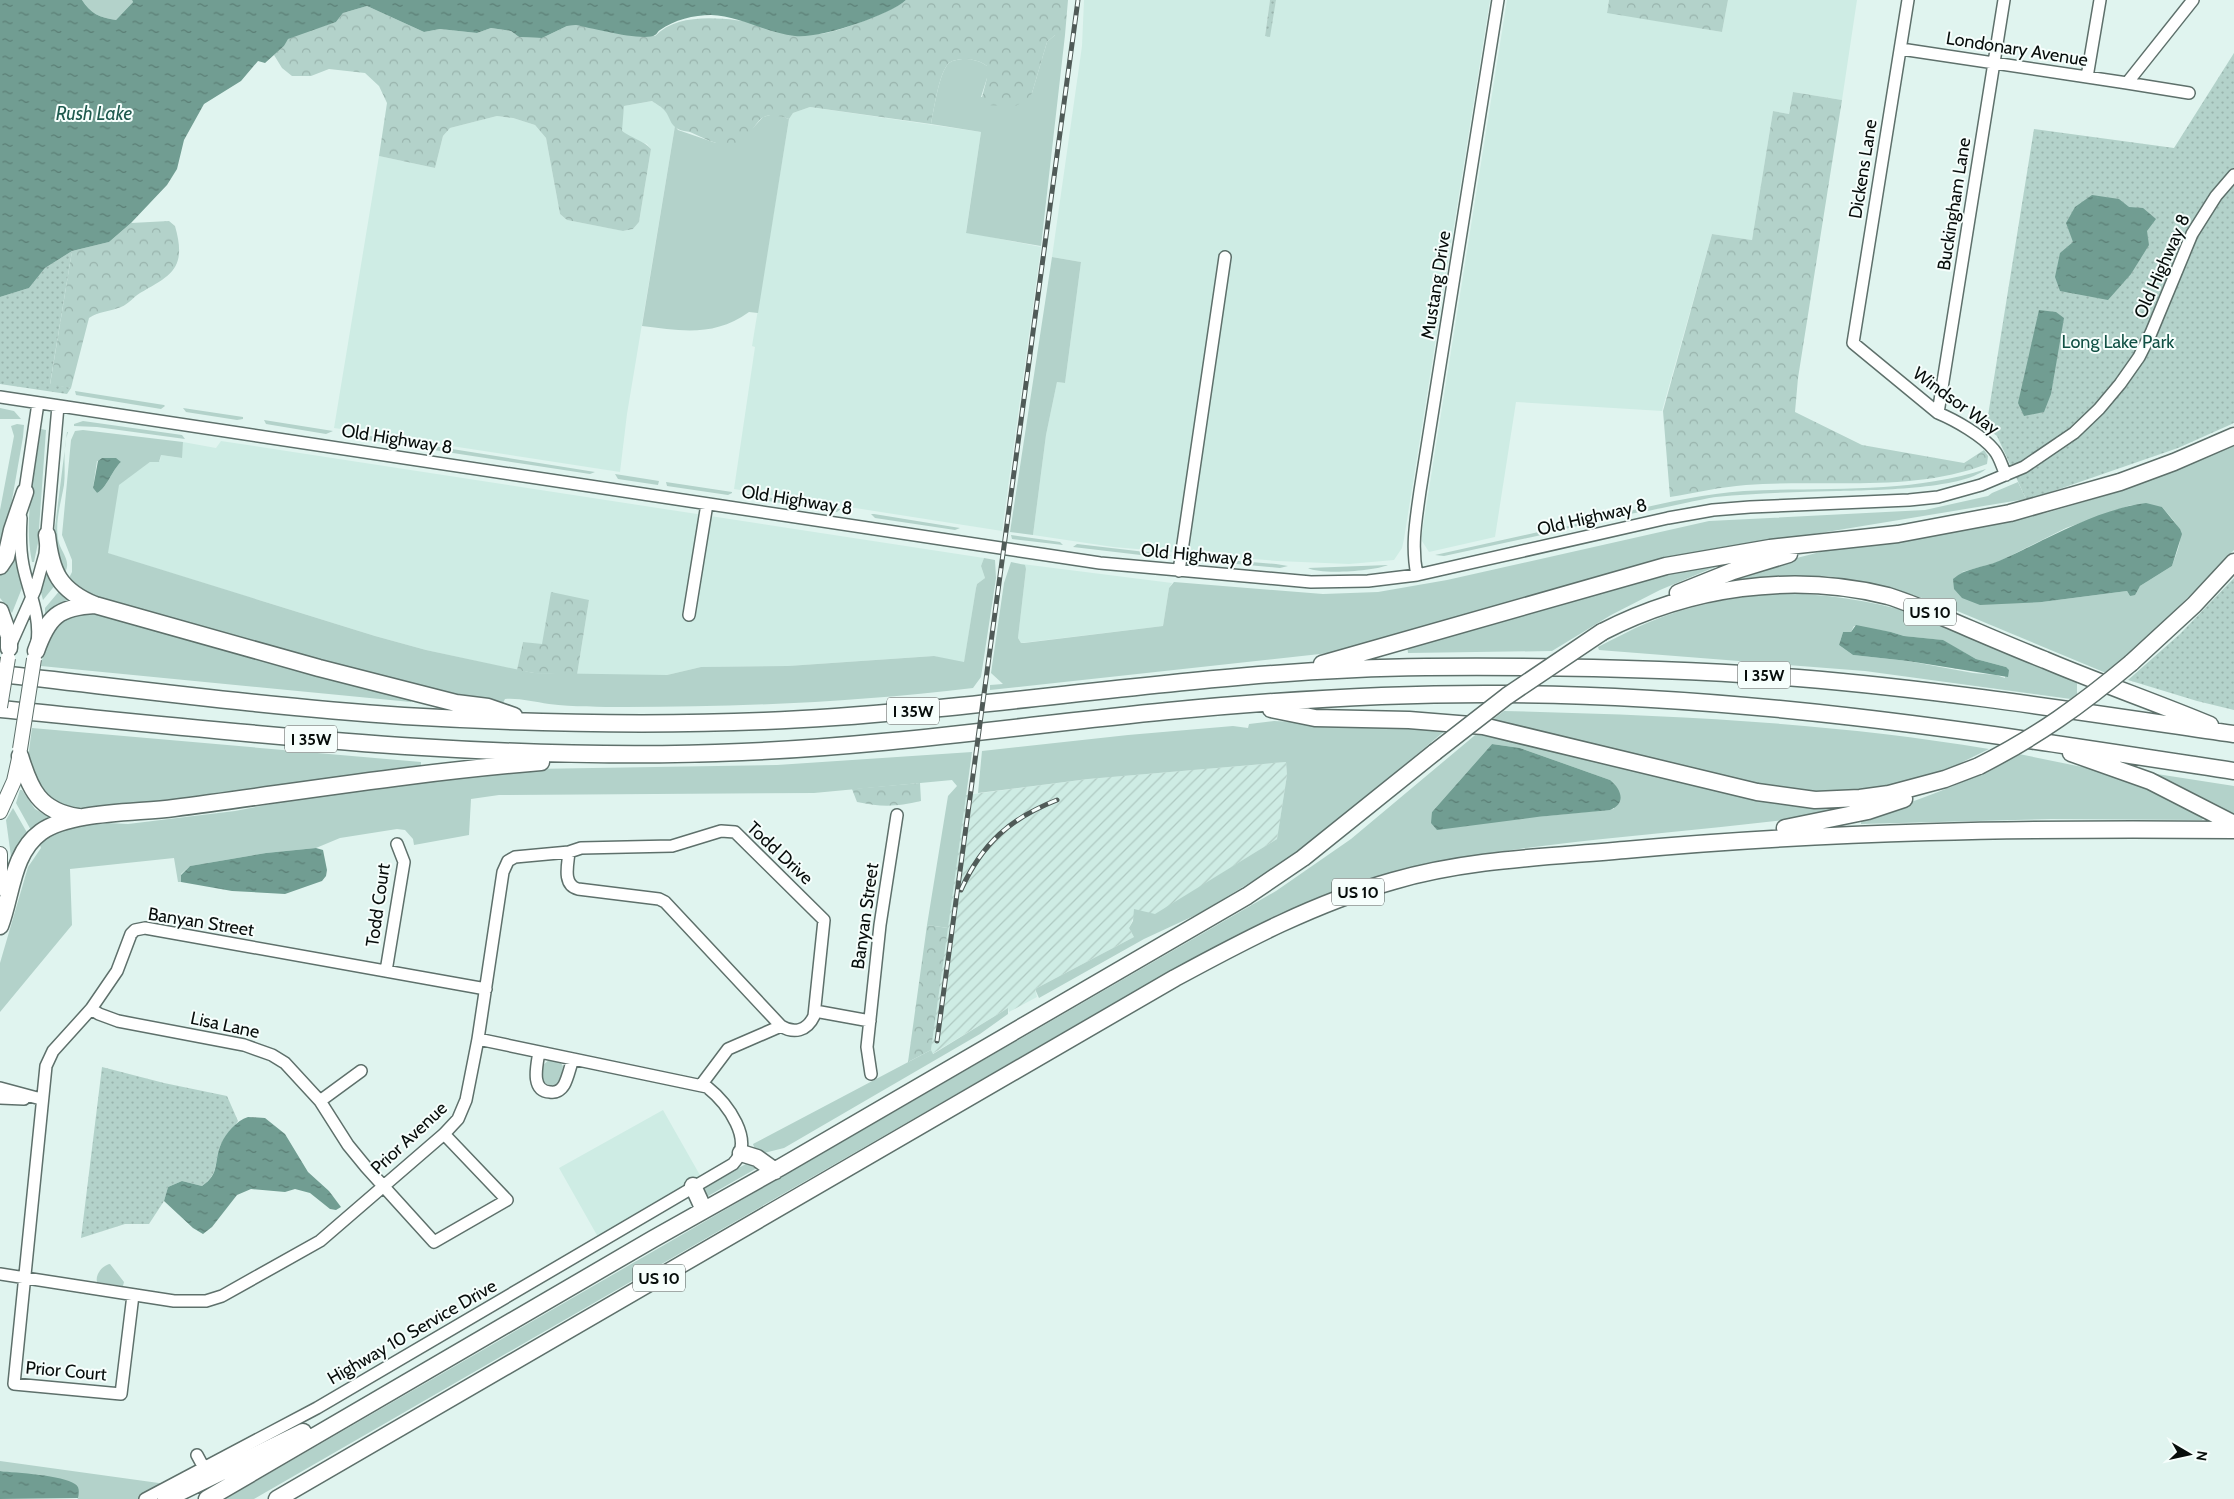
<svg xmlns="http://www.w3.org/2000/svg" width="2234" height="1499" viewBox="0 0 2234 1499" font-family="Cabin,sans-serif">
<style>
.built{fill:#ceece4}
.industrial{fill:url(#industrial-furrows)}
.grass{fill:#b3d2ca;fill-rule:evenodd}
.forest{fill:url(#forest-crowns)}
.park{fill:url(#park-dots)}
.water{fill:url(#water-ripples)}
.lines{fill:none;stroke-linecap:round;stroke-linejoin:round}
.minor-casing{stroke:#5e706b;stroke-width:14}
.major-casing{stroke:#5e706b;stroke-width:16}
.highway-casing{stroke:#5e706b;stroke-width:19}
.minor{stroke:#fff;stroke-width:11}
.major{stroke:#fff;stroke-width:14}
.highway{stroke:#fff;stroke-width:16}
.rail-casing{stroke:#505b58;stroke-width:5}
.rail{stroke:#f6fefc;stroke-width:3;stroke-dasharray:9;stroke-linecap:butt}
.major-bridge-casing{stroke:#5e706b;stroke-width:16;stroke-linecap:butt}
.highway-bridge-casing{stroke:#5e706b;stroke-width:19;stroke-linecap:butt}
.major-bridge{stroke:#fff;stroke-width:14}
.highway-bridge{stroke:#fff;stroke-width:16}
.labels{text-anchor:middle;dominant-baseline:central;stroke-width:4;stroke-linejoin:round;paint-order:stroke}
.shield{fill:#f6fefc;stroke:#4f5553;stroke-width:1}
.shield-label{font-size:16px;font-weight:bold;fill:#070d0b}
.street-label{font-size:18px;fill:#070d0b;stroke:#f6fefc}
.park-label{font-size:18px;fill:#105044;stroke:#f6fefc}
.water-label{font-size:19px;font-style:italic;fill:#1e5a4e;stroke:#f6fefc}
</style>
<defs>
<pattern id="industrial-furrows" width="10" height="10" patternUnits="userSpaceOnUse" patternTransform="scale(1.25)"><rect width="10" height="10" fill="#ceece4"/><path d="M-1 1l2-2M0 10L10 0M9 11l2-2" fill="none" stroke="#afc9c2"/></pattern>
<pattern id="forest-crowns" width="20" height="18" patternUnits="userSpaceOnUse" patternTransform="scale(1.25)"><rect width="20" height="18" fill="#b3d2ca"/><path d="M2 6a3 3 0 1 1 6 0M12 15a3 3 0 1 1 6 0" fill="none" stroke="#98b3ac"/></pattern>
<pattern id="park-dots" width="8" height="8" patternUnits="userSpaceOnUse" patternTransform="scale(1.25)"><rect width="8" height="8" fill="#b3d2ca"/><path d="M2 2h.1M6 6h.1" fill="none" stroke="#98b3ac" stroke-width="1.8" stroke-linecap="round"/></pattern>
<pattern id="water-ripples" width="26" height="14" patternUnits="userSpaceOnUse" patternTransform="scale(1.25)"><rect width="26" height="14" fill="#719d92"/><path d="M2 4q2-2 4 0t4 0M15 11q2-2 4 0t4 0" fill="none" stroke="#5b7e75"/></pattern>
</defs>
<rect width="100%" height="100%" fill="#e0f4ef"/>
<!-- built -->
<path class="built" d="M1084,0H1270L1265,35L1269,36L1276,0H1490L1404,539L1402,548L1394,560L1349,564L1277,561L1113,547L1033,535L1046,435L1057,382L1065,383L1081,262L1052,257L1082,46Z
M1507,0H1609L1607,12L1722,32L1728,0H1857L1842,100L1793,92L1789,114L1773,111L1752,240L1712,234L1662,411L1516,402L1495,537L1429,552L1422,541V533Z
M652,101L665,110L675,126L627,414L620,472L334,428L379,156L435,168L443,136L450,128L497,116L513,118L535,125L546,138L560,214L567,220L624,231L633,229L639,222L651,149L647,144L634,140L622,131V121L624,106Z
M810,107L981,132L966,232L1041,247L1002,531L734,489L755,347L752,346L789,119L793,113Z
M221,441L984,558L981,566L985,578L977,584L976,588L964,663L933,656L788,666L701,667L667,675H577L589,600L542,645L523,642L517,670L426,650L375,636L107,553L118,485L150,462L160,461L161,455L181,458L183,442L216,448Z
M1022,564L1172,583L1169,588L1163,626L1021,643L1018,638L1026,569Z
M663,1110L701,1177L598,1237L559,1168Z"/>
<!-- industrial -->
<path class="industrial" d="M1286,762L1287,775L1277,839L1155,915L1135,914L1129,928L1134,937L1035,989L1037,997L1009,1012L1008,1008L932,1054L931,1050L966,795L1088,779Z"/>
<!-- grass -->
<path class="grass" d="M82,0H132L133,2L116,20C100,18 90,13 82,0Z
M1055,35H1065L1041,246L966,233L981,132L931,124C934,110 939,72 949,63C953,60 960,59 964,59C973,59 980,61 987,66V78L981,97L1032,93L1047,42Z
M774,114L789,119L758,313L749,312C714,337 682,331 642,326L675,126L678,130L716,143L753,128L763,117Z
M1052,257L1081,262L1065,383L1057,382L1046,435L1033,535L1010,532Z
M75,391L164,405L165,406L161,409L76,395Z
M0,408L14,411L21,419H0Z
M183,408L243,417V419L237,420L186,412Z
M264,420L333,431L326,434L266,424Z
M83,421L182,435L185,439L97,427L74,426V424Z
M17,424L24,425L23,437L5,540L0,550V510L14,436L11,426Z
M41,429L46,430L38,543L34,562H32C23,518 35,473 41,429Z
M83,430L183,442L182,458L161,455L159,462H150L119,485L108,553L375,636L426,650L534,673L667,675L701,667L788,666L934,656L964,662L976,588L977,584L985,578L981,566L984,558L995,560L996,578L981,677L973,688C858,702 741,707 625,707C600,707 574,707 549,704C534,702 520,698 505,699L502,705L434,693L90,596L68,580L72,572V560L62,535L71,440L75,431ZM97,461L121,462C112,470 107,488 97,493L93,488Z
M67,432H68C62,449 66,468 64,485C61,502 55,522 58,539C60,552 73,561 64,574L58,564L54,535Z
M352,433L595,472L590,474L355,438Z
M2234,443V550C2193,593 2152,635 2106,673L1938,603L1893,589L1828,576H1772L1734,580L1733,574L1828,550L1980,526L2046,513L2121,491L2187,465ZM2131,505L2162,507C2185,533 2184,533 2172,566L2140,586L2130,596L2127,591L2042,602L1962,572L1998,562L2066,528Z
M1986,469C1961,490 1871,490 1837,491C1797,492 1756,493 1716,497C1699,499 1632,516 1623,514L1624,512C1664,503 1703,494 1744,491C1824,487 1910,494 1986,469Z
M615,474L659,481L658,485L618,479Z
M666,482L732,492V493L728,495L667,486Z
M2018,482L2026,499L1760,543L1644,566L1520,598L1389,639L1329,653L990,690V685L1003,684L991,673L1004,583L1011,562L1025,565L1026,569L1018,638L1021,643H1024L1163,626L1169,588L1174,582L1323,594L1378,592L1447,580L1709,521L1925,510L1988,496L1992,493Z
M746,494L841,509L837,512L749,498Z
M871,514H874L960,528L955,530L875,518Z
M1608,516L1607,519L1565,529L1564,527Z
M1552,529L1551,533L1444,556L1435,555Z
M1011,535L1060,542L1063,545L1012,539Z
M1077,544L1171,555L1166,558L1073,547Z
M15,555L22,588L12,613L0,598V573Z
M1190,557L1276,564L1288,566L1280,568L1194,560Z
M1744,558L1710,569L1660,590L1611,615L1552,651L1408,653L1407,644L1595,588Z
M1388,565C1374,571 1321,575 1308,568Z
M48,571L56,584L43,600L40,589Z
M61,589L73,600L45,618V608Z
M1778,593C1825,594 1868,600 1913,613L2077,681V695L2071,699L1865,671L1599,650L1598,647C1614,639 1630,630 1647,623C1689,605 1733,597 1778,593ZM1854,626L1891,632L1904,636L1942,640L1976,659L2006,667L2005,678L1996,675L1973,673L1908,661L1853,655L1839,645L1843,632H1851Z
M92,612L412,697L411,702L41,666C48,628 52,618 92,612Z
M1504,711C1666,715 1828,722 1989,749L1938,774L1860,793L1790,792L1488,723Z
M1274,721L1447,729L1321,835L1292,857L1200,913L1144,939L1039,998L1035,989L1134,937L1129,928L1133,921L1134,909L1155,914L1277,839L1287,775L1286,762L1088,779L978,793L982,751L1128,735L1233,726L1248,728L1249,724Z
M32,728L421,762V771L88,812L87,808L62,807L43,794L28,758Z
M1480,731L1854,803L1855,809C1811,818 1766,822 1721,827C1619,838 1516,845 1416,867C1309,890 1216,946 1121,999L254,1499H225L1276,891L1351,839ZM1492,744L1520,748L1610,780L1614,809L1537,817L1432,812Z
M972,752L948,928L927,925L948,796L957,786L952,780L814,793L499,795L471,799L469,835L414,845L413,839L405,830L397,829L340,838L316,848L266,853L190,866L181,874V882H178L174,858L70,869L72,925L0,1012V963L28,867L41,848L39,842L51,834L74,826L108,823L128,824L235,811L349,789L531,769L777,765Z
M2019,754L2121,775L2206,813L2202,820L2051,819L1861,824V818C1916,802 1969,782 2019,754Z
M2144,772L2234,786V819Z
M20,790H22L35,809L51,818L32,832L16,803Z
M13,808L29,836L12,864L6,820Z
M1008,1008V1014L980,1034L784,1148L764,1153L755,1150L753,1144L931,1050L933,1054Z
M549,1060L560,1062L563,1066L561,1081L553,1086L544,1083L541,1077L543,1065Z
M748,1163L755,1164L757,1168L703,1199L702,1191L703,1186Z
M110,1264L124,1282L123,1286L97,1282C95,1274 103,1265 110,1264Z
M0,1461L166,1484L138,1499H78L64,1480L0,1471Z"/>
<!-- forest -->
<path class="forest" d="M906,0H1068L1065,35H1055L1047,42L1032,93L1026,101L1015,106L980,105L987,78V66C980,61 973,59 964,59C960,59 953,60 949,63C939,72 934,110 931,124L810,107L793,113L789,119C753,106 762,129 738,142C724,151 703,137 690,132C686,131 682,131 678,129C670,125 670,117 665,111C662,107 656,104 652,101L624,106L622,131C632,138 644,141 651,149L639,222L633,229L623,231L567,220L560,214L546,138L535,125L513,118L497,116L450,128L443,136L435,168L379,156L387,103L379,86L365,73L329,69L311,76H292L282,68L274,55L284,46L287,39L298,34L336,22L343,13L367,6L424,32L440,29L477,33L491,28L511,31L519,37L542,38L567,26L576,25L655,36C690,0 772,29 817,34C832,35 894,11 906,0Z
M1609,0H1728L1722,32L1607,13Z
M1793,92L1842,100L1798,378L1795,412L1862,445L1964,463L1984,450L1988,456L1987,464C1912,493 1825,479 1746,485C1720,487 1695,493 1670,497L1663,411L1712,234L1752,240L1773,111L1789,114Z
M169,221L175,226C187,268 172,275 140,293C133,297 129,304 121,307C110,312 99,311 89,318L71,388L50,385L72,251L109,242L131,223Z
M551,592L589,600L577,675L534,673L517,670L523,642L542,644Z
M920,783L921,801C896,807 881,807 857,802L852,789Z
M927,925L948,928L931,1050L908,1062Z"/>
<!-- park -->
<path class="park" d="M1270,0H1276L1270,37L1265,36Z
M2234,53V423L2178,448L2042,495L2026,499L1997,436L1986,428L2034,129L2174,148Z
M72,251L50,384L71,388L67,394L0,384V297L29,288L45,268Z
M2234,578V710L2197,701L2128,680L2180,634Z
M102,1067L164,1083L227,1096L238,1121C233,1128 225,1136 221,1144C213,1161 221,1172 202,1186L182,1181L168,1187L164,1201L149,1224H125L81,1238Z"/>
<!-- water -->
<path class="water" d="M0,0H82C90,13 100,18 116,20L133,2L132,0H906C888,16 819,39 795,36C767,33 740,16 711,15C694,15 674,20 660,30C658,31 657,34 655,35C644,42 591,28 576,25L567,26L542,38L519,37L511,31L491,28L477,33L440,29L424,32L367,6L343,13L336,22L288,39L284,46L265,63L258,61L241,81L204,104L184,140L177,169L167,185L131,223L109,242L72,251L45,268L29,288L0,297Z
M2092,195L2119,199L2129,207L2143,208L2156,219L2147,231L2149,245L2131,274L2108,300L2060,291L2055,277L2060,253L2073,242L2066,223L2075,207Z
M2039,310L2056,312L2064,318L2051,394L2044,412L2024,416L2018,403Z
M102,458H116L121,462C112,470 107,488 97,493L93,488L98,461Z
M2146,503L2162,507L2180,529L2182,534L2172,566L2140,586L2135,595L2130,596L2127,591L2042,602L1980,605L1962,598L1954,589L1953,579C1967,567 1983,568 1999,561C2047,540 2094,510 2146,503Z
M1856,625L1891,632L1904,636L1943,640L1976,659L2006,667L2009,670L2008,677L1908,661L1853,655L1839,645L1843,632H1851Z
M1492,744L1520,748L1610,780C1621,789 1627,803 1610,810L1537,817L1437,830L1431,823L1432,812Z
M316,848L323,850L327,870L326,876L322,881L285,894L232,891L181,882V875L190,866L266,853Z
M248,1117L265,1118L285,1134L308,1172L329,1191L341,1207L336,1210L330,1209L310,1193L295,1189L285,1192L251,1189L237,1195L212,1227L203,1234L193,1228L164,1201L168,1187L182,1181L202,1186C221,1173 213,1162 221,1144C226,1133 236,1121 248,1117Z
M0,1471C16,1473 63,1475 75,1484C80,1487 79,1493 78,1498L0,1499Z"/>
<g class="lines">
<!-- minor casing -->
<g class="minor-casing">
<path id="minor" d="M1908,0L1853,343L1938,413C1955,420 1983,436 1994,450C2000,457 2002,467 2006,475
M1901,49L2127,83
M2087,77L2100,0
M2189,93L2127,83L2193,0
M0,397L1100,563L1311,582L1368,581L1417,575L1668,518L1713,510L1750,507L1909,500L1938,497L1981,485L2024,467L2074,433L2099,409L2120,384L2139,357L2151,333L2192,234L2216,196L2234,175
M1938,413L2004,0
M24,497L38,403
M21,518C20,534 20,550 23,565C28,591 41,615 37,642
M1179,571L1225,257
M1417,575C1411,546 1416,520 1420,491L1498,0
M689,615L707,504
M10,646L35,590L45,554L58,406
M386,971L404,862L397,844
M91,1009L99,1014L118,1021L244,1045L272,1055L285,1063L320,1101L348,1145L366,1167L434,1242L507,1200L444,1134
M815,1011L870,1021
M539,1052C537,1065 530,1091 550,1092C556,1093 561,1090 564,1085C568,1078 570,1067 573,1059
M871,1074L867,1047L880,925L897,815
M701,1085L728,1049L781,1026
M0,1088L41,1099
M0,1098L24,1099
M320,1101L361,1071
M0,1274L174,1301H206L222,1296L320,1241L444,1134L458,1119L466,1100L478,1039L503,872L508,861L515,857L569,852L581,848L672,846L721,831L735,832L824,920L814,1016C807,1031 794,1034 781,1026L665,902L659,899L578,889C562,885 568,864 569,852
M133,1295L121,1394L14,1384L46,1066L53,1051L91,1009L117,971L131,934L135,930L145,928L486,989
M197,1455L204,1468
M145,1499L317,1408L733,1164C756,1141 727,1103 707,1087L478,1039"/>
</g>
<!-- major casing -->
<g class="major-casing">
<path id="major" d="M0,812L14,781L20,754
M0,854V888"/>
</g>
<!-- highway casing -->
<g class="highway-casing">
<path id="highway" d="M47,535C51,572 59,590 95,605L319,668L456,703L488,707L514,716
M0,566L6,557L12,530L25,492
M1678,593L1733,571L1789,554
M0,611L9,636V648
M1602,632C1689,587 1792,572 1888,596C1908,602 1928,611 1947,619C1980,633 2012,647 2045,660C2099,683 2155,702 2210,725
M36,651C48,617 58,607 95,605
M2131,663L2194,605L2234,562
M1322,664L1666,566L1770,548L1898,534L2010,513L2120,482L2174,462L2234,436
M0,674C134,689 269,707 404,716C523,723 644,726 764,721C986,712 1204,669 1426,667C1550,666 1675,668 1798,678C1944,690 2089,713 2234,734
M0,709C247,733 494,763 742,752C885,746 1026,725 1168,711C1280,700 1394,693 1506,694C1751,695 1992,734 2234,771
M1271,709L1315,718L1409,720L1483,726L1757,792L1815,800L1860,798L1889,794L1945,779L1979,766
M2071,753L2150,781L2234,824
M20,756C30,789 39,811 78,817
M1785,828L1868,811L1904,799
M0,926C12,894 12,853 41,832C70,811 138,813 174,808C296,792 418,772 541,762
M741,1153L757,1158L775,1171
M693,1186L704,1210
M166,1499L303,1432
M207,1499L653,1239L781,1167L1247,896L1303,858L1435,752
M277,1499L1175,978C1245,940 1315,903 1393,881C1468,859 1548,857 1625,850C1828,831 2030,828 2234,830"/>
</g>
<!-- minor -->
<use href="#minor" class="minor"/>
<!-- major -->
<use href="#major" class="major"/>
<!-- highway -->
<use href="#highway" class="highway"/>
<!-- rail casing -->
<g class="rail-casing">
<path id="rail" d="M961,890C982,843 1011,818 1057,800
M937,1041L1078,0"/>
</g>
<!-- rail -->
<use href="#rail" class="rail"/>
<!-- major-bridge casing -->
<g class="major-bridge-casing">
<path id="major-bridge" d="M0,707L8,658
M20,749L34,659"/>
</g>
<!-- highway-bridge casing -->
<g class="highway-bridge-casing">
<path id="highway-bridge" d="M1435,752L1507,696L1602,632
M1979,766C2038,736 2081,705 2131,663"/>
</g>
<!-- major-bridge -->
<use href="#major-bridge" class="major-bridge"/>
<!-- highway-bridge -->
<use href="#highway-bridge" class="highway-bridge"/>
</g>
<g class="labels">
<!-- shield labels -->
<g class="shield">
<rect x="1904" y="598.5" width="52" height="27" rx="4"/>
<rect x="1738" y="661.5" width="52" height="27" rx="4"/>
<rect x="887" y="697.5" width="52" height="27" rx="4"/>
<rect x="285" y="725.5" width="52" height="27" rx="4"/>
<rect x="1332" y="878.5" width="52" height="27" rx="4"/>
<rect x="633" y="1264.5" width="52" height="27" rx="4"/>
</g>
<g class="shield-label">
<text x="1930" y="612">US 10</text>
<text x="1764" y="675">I 35W</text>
<text x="913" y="711">I 35W</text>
<text x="311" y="739">I 35W</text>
<text x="1358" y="892">US 10</text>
<text x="659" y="1278">US 10</text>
</g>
<!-- street labels -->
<g class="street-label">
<text transform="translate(2017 49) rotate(9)">Londonary Avenue</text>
<text transform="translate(1863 169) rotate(-81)">Dickens Lane</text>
<text transform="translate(1954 204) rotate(-81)">Buckingham Lane</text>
<text transform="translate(2162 266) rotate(-66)">Old Highway 8</text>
<text transform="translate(1436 285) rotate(-81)">Mustang Drive</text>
<text transform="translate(1956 401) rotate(36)">Windsor Way</text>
<text transform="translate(397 439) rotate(9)">Old Highway 8</text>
<text transform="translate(797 500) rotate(9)">Old Highway 8</text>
<text transform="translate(1592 517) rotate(-13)">Old Highway 8</text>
<text transform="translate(1197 555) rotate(5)">Old Highway 8</text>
<text transform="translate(780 853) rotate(43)">Todd Drive</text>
<text transform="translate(378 905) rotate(-82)">Todd Court</text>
<text transform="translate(865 916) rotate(-82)">Banyan Street</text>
<text transform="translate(201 922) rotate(9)">Banyan Street</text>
<text transform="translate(225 1025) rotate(12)">Lisa Lane</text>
<text transform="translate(409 1138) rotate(-43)">Prior Avenue</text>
<text transform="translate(412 1332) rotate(-30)">Highway 10 Service Drive</text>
<text transform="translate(66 1371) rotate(5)">Prior Court</text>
</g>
<!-- park labels -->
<g class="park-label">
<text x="2118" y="342">Long Lake Park</text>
</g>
<!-- water labels -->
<g class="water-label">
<text x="94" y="113">Rush Lake</text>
</g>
</g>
<!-- north arrow -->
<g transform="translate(2189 1454) rotate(99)" stroke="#f6fefc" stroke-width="4" paint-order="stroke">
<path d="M0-4L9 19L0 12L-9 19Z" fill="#070d0b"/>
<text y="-8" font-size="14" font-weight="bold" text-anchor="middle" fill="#070d0b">N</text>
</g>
</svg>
